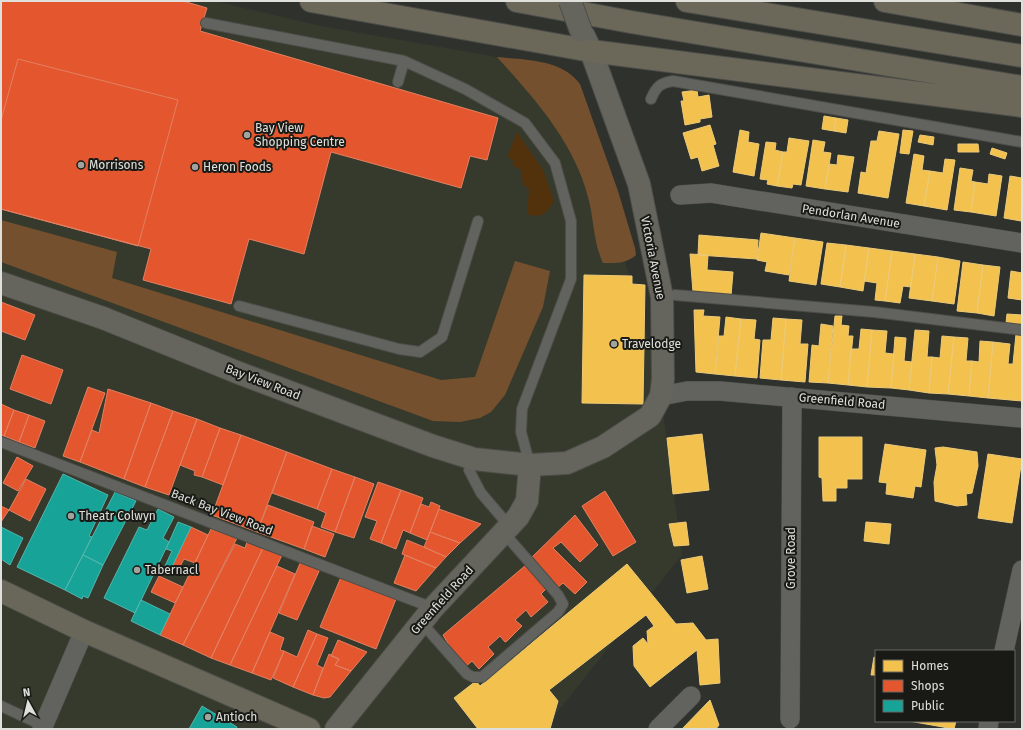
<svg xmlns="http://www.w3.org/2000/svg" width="1023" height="730" viewBox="0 0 1023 730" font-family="'Fira Sans',sans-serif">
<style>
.built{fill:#363a2c}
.green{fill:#52310d}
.forest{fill:#75502e}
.homes{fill:#f2c14e;stroke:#ecca78}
.shops{fill:#e4572e;stroke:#e28062}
.public{fill:#17a398;stroke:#53b5ac}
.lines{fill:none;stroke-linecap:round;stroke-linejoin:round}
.service-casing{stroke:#4c4d49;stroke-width:12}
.minor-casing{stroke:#4c4d49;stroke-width:20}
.secondary-casing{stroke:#4c4d49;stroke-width:24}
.primary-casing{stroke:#4c4d49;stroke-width:24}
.trunk-casing{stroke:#4c4d49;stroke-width:24}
.service{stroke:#62635f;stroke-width:10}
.minor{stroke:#62635f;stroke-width:19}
.secondary{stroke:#65655d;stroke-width:22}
.primary{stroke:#69675a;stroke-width:22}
.trunk{stroke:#6b6859;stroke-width:22}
.secondary-bridge-casing{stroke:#4c4d49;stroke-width:24;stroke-linecap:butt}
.secondary-bridge{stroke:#65655d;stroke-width:22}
.poi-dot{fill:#a1a39e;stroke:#191a16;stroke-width:1.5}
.labels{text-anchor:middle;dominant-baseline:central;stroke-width:4;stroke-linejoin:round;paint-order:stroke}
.poi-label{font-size:12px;fill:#dfe0db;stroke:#191a16;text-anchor:start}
.street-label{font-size:12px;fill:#dfe0db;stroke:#191a16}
</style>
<rect width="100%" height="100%" fill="#2f312d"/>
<!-- built -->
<path class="built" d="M1,1H214L321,26L497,57L540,62L563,88L622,252L642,315L661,396L682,555L544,729H1Z"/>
<!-- green -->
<path class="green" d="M517,132L543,170L554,201C545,215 544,217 527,215L529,189L523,185L521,170L512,165L514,160L507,157Z"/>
<!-- forest -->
<path class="forest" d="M497,57C525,60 562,59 580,84L618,191L635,248L636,255C626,264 616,263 603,263C593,242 594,218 588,197C574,142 534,98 497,57Z
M1,220L117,252L112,278L441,380L475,377L515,261L550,271L543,307L505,395L491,412L480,418L460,422L433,421L1,262Z"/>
<!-- homes -->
<path class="homes" d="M697,90L698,97L709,95L712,117L700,119V122L685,125L681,101H684L682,92Z
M824,116L836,118L834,131L822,129Z
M836,118L848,120L846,133L834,131Z
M710,125L716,144L713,145L719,166L702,171L698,157L691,159L683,133Z
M740,130L749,132L748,142L759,144L754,176L733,172Z
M903,130L913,131L909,154L900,153Z
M879,131L899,134L888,198L858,193L861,172L866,173L871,141H877Z
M920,135L934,137L933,145L918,142Z
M789,138L809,141L801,185L793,184L792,188L777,186L783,152H787Z
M813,140L825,142L823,152L831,153L825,189L806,186Z
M766,142L776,143L775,150L783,152L777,186L767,184L768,180L760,179Z
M958,144H978L979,152H958Z
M992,148L1007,153L1005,159L990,154Z
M914,154L924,156L922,170L930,171L924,206L906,203Z
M838,155L854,157L848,192L825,189L829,164L837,165Z
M945,159L955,160L947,210L924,206L930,171L943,173Z
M960,168L973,170L971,181L975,182L971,212L954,210Z
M989,174L1002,176L996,216L971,212L975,182L988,184Z
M1010,176L1022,178L1021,221L1004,218Z
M761,233L795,238L789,275L765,271L767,262L757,260Z
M699,235L758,240L757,259L698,255Z
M795,238L823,242L816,285L789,281Z
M827,243L846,245L840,287L821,284Z
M846,245L869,248L863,291L840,287Z
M869,248L892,251L885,301L875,300L877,283L864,281Z
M892,251L915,254L911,287L903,286L900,303L885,301Z
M690,254L708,255L707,270L733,272L731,296L693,292Z
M915,254L938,257L932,301L909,298Z
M938,257L960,261L954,304L932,301Z
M963,262L983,265L977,313L957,311Z
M983,265L1000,267L994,316L977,313Z
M1011,271L1022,273V300L1008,298Z
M584,275L632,276V284L645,285L643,404L582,403Z
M694,310H704L703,316L720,317L715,374L696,372Z
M1007,314L1022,315V325L1006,323Z
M835,316H842L841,325L849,326L848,336H853L848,385L828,383Z
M726,317L741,319L735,376L715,374L719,336H724Z
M773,318L786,319L781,380L760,378L763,340H771Z
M741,319L756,320L754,339L760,340L757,378L735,376Z
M786,319L802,320L800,344H808L805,382L781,380Z
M821,324L833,326L828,383L809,382L812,345L819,346Z
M861,329L872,330L867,387L848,385L851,349H859Z
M872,330L887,331L885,353L894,354L891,388L867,387Z
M915,330L929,331L927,357H932L929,393L909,390Z
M1016,334L1022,335V401L988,398L993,342L1010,344L1008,364H1013Z
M942,336L954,337L948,394L929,393L932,357L940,358Z
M895,337L906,338L904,361L912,362L909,390L891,388Z
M954,337L968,338L966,361H972L969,396L948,394Z
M980,341L993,342L988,398L969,396L972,361L979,362Z
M702,434L709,490L673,494L667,438Z
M819,437H862V479H847V488H836V501H823L822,478L819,477Z
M885,444L926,450L921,487L915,486L913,498L886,494L887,483L879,482Z
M943,447L977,452L978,466L972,493L966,494L967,505L957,506L935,501L934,482L937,465L935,448Z
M988,454L1022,459L1012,523L978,518Z
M686,522L689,545L674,546L669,524Z
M866,522L891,524L889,544L864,541Z
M702,556L708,589L687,593L681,560Z
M627,564L676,624L693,623L706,640L718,639L720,683L700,685L697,650L650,687L634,666L633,646L643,638L648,644L647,631L654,626L646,615L549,690L558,701L550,729H478L454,698L476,681L480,686Z
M874,657L876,658V675H871Z
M710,700L719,725L716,729H682Z
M909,721H956L954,729Z"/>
<!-- shops -->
<path class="shops" d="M1,1H183L207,8L200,31L498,118L487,160L470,156L461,188L331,152L304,254L249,239L231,304L143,280L151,249L1,209Z
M18,59L178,100L138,246L1,209V120Z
M1,302L35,315L25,340L1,331Z
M22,355L63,370L51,404L10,389Z
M88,387L105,393L80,462L63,456Z
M108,389L151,403L124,479L80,462L92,430L99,433Z
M151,403L173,411L145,487L124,479Z
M1,404L14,410L4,436L1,435Z
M14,410L29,415L19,442L4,436Z
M173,411L197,419L169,495L145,487Z
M29,415L45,421L35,448L19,442Z
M197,419L220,428L202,477L194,475L195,471L180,465Z
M220,428L241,435L223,485L202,477Z
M241,435L287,452L257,532L212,515Z
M287,452L332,469L317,509L272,493Z
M17,457L33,466L18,491L3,483Z
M332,469L355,477L335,532L321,527L326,513L317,509Z
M355,477L374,484L354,538L335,532Z
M26,479L46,489L30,521L9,510Z
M378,482L401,490L381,543L370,539L377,521L365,517Z
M401,490L423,498L410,533L403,530L396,549L381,543Z
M605,491L636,542L613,556L582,506Z
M431,502L440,506L427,540L410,533L421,504L429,507Z
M268,505L314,522L304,549L257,532Z
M1,506L9,510L1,522Z
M439,509L481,524L460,543L430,532Z
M575,515L598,545L580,562L561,542L553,548L587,582L575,594L563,583L557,588L530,559Z
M312,526L334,534L325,557L304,549Z
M191,527L208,535L195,563L184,559L177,572L171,569Z
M211,529L237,538L183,645L160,635Z
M430,532L460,543L446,557L424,547Z
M407,540L424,547L446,557L436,568L402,554Z
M247,542L263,548L211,658L183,645L235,544L245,548Z
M263,548L282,555L230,665L211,658Z
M405,555L436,568L416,591L394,583Z
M301,561L320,569L297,620L279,613Z
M526,565L546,589L541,594L548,602L531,617L526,610L515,620L522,626L507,641L505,642L500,636L488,647L494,654L479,669L472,661L465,667L454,654L443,635Z
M277,566L295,574L252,673L230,665Z
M159,576L183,587L175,603L151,592Z
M341,577L396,599L376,649L320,627Z
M308,630L317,634L293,687L273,678L284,651L297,657Z
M270,632L284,638L280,650L284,651L271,680L252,673Z
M317,634L328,638L317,665L323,668L313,695L293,687Z
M338,640L367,652L351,671L335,665L339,659L331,656Z
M329,654L339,659L335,665L351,671L330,697L324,698L313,695Z"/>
<!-- public -->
<path class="public" d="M63,474L108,495L89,536L92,537L65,590L17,567Z
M115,492L136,501L103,565L83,555Z
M158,509L174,517L163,538L169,542L135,613L104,598L139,527L147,530Z
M178,522L191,527L171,569L165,566L172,551L166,549Z
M1,527L23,538L10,565L1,559Z
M83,555L103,565L88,598L83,596L82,599L65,590Z
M141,600L170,614L160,635L131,621Z
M202,706L237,727L236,729H189Z"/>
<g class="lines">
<!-- service casing -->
<g class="service-casing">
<path id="service" d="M206,23L404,61L465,89L525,123L555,163L571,221V279L522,409L521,432L530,465
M398,82L404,61
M651,99C656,87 660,83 673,81L1022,142
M675,295L874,312L1022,330
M239,306L399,349L420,352L442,337L478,221
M1,442L433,608
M474,459L469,470L481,493L510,527
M421,622L467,674L473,677H482L558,612L563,604L558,595L504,533
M1,706L46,727"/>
</g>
<!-- minor casing -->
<g class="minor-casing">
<path id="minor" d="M680,195L711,193L1022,243
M661,396L687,391H720L1022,418
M1004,651L1022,570
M790,719L792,397
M42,729L84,631
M658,729L691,696
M988,729L989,721"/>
</g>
<!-- secondary casing -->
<g class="secondary-casing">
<path id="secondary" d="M1,283L103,318L239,373L433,446L474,459L530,465L567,463L603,447L650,416L661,396L663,379L662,297L639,184L591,51L584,36
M336,729L433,608L518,517L527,501L530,465"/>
</g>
<!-- primary casing -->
<g class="primary-casing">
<path id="primary" d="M1,591L84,631L309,729"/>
</g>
<!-- trunk casing -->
<g class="trunk-casing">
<path id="trunk" d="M311,1L591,51L1022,106
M517,1L631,22L1022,87
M687,1L1022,56
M885,1L1022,25"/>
</g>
<!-- service -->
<use href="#service" class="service"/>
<!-- minor -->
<use href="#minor" class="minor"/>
<!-- secondary -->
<use href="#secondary" class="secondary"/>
<!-- primary -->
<use href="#primary" class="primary"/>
<!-- trunk -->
<use href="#trunk" class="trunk"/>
<!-- secondary-bridge casing -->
<g class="secondary-bridge-casing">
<path id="secondary-bridge" d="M570,1L581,31"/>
</g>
<!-- secondary-bridge -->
<use href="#secondary-bridge" class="secondary-bridge"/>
</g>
<!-- markers -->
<g class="poi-dot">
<circle cx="247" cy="135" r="4"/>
<circle cx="81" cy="165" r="4"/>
<circle cx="195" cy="167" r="4"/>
<circle cx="614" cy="344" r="4"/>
<circle cx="71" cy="516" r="4"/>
<circle cx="137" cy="570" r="4"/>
<circle cx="208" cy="717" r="4"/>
</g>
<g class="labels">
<!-- poi labels -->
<g class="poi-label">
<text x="255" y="128">Bay View<tspan x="255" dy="14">Shopping Centre</tspan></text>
<text x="89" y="165">Morrisons</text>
<text x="203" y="167">Heron Foods</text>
<text x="622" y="344">Travelodge</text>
<text x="79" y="516">Theatr Colwyn</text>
<text x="145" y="570">Tabernacl</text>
<text x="216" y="717">Antioch</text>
</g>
<!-- street labels -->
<g class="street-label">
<text transform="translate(851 216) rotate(9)">Pendorlan Avenue</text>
<text transform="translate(653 258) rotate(79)">Victoria Avenue</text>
<text transform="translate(263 382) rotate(21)">Bay View Road</text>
<text transform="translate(842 401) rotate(5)">Greenfield Road</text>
<text transform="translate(222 512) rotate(21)">Back Bay View Road</text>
<text transform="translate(791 558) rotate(-90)">Grove Road</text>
<text transform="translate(442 600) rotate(-48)">Greenfield Road</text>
</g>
</g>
<!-- border -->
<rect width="1023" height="730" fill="none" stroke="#dfe0db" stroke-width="4"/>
<!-- legend -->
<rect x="875" y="650" width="140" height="72" fill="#191a16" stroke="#686965"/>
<rect x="883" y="660" width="20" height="12" fill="#f2c14e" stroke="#686965"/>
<text x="911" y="670" font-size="12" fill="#dfe0db">Homes</text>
<rect x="883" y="680" width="20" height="12" fill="#e4572e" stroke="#686965"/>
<text x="911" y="690" font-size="12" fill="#dfe0db">Shops</text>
<rect x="883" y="700" width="20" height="12" fill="#17a398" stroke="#686965"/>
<text x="911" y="710" font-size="12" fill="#dfe0db">Public</text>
<!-- north arrow -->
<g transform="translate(28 702) rotate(352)" stroke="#191a16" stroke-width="3" paint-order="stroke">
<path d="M0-3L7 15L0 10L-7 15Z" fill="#dfe0db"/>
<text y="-6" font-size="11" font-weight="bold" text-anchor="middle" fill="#dfe0db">N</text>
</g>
</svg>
